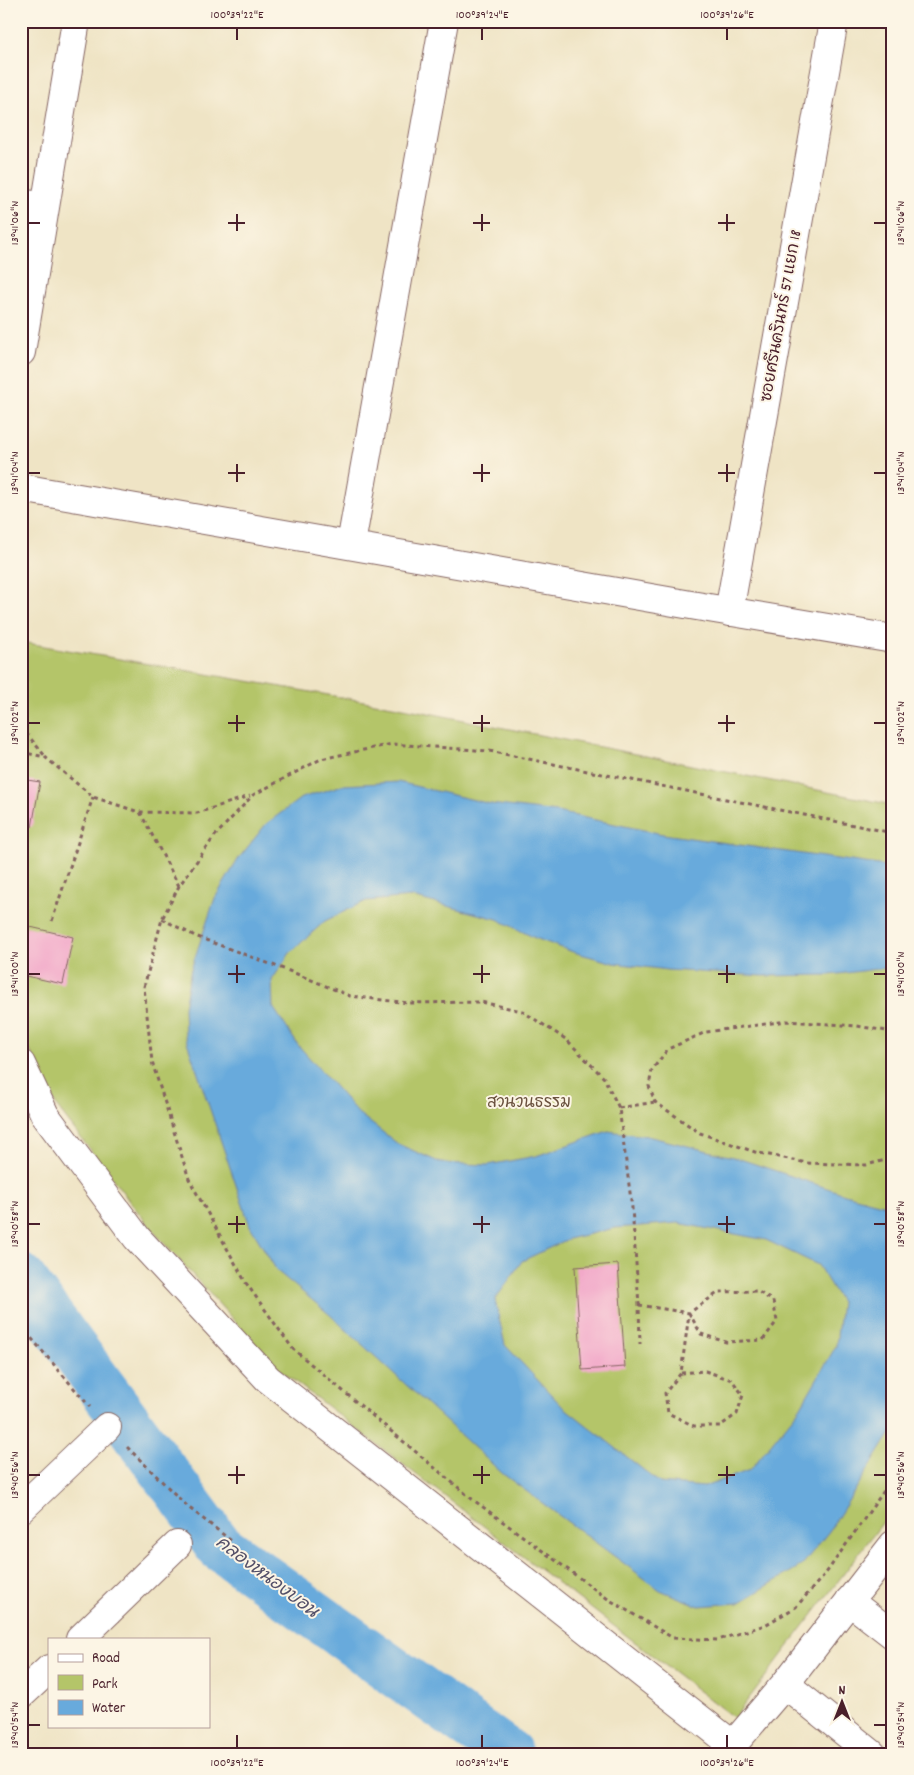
<svg xmlns="http://www.w3.org/2000/svg" width="914" height="1775" viewBox="0 0 914 1775" font-family="Dekko,'Playpen Sans Thai',sans-serif">
<style>
.green{fill:#b4c569;stroke:#7f724a}
.water{fill:#68aadc;stroke:#596484;fill-rule:evenodd}
.lines{fill:none;stroke-linecap:round;stroke-linejoin:round}
.river{stroke:#68aadc;stroke-width:49}
.building{fill:#f2a9c9}
.minor-casing{stroke:#846461;stroke-width:30}
.path{stroke:#846461;stroke-width:3;stroke-dasharray:4 4;stroke-linecap:butt}
.minor{stroke:#fff;stroke-width:28}
.ticks{fill:none;stroke:#4a1f2b;stroke-width:2}
.labels{text-anchor:middle;dominant-baseline:central;stroke-width:4;stroke-linejoin:round;paint-order:stroke}
.street-label{font-size:16px;fill:#4a1f2b;stroke:#fcf5e5}
.park-label{font-size:16px;fill:#6a513e;stroke:#fcf5e5}
.water-label{font-size:18px;font-style:italic;fill:#545069;stroke:#fcf5e5}
.neatline{fill:none;stroke:#4a1f2b;stroke-width:2}
.ticks-label{font-size:12px;text-anchor:middle;fill:#4a1f2b}
</style>
<rect width="100%" height="100%" fill="#fcf5e5"/>
<filter id="ink" filterUnits="userSpaceOnUse"><feTurbulence type="fractalNoise" baseFrequency=".02" numOctaves="2"/><feDisplacementMap in="SourceGraphic" scale="10" xChannelSelector="R" yChannelSelector="G"/><feConvolveMatrix kernelMatrix="1 2 1 2 8 2 1 2 1" color-interpolation-filters="sRGB"/></filter>
<filter id="wash" filterUnits="userSpaceOnUse"><feTurbulence type="fractalNoise" baseFrequency=".0096" numOctaves="4" result="noise"/><feDisplacementMap in="SourceGraphic" scale="20" xChannelSelector="R" yChannelSelector="G"/><feGaussianBlur stdDeviation="1.12" result="paint"/><feColorMatrix in="noise" values="0 0 0 0 0 0 0 0 0 0 0 0 0 0 0 0 0 1.4 0 .05"/><feComposite in="paint" operator="in"/></filter>
<g filter="url(#wash)">
<rect width="100%" height="100%" fill="#efe4c5"/>
<!-- green -->
<path class="green" d="M21,642L398,707L893,805V1509L734,1718L276,1367L153,1231L57,1107L21,1032Z"/>
<!-- water -->
<path class="water" d="M398,782L491,804L557,812L663,834L893,867V967L830,975L763,976L667,970L614,963L573,952L535,938L497,919L412,897L366,901L325,921L290,953L272,980L273,1007L298,1045L358,1113L398,1144L441,1163L488,1165L536,1156L608,1131L647,1136L737,1158L845,1194L893,1207V1430L830,1530L802,1565L739,1603L699,1606L660,1590L503,1474L329,1314L277,1271L250,1226L185,1036L184,1007L191,969L215,898L239,858L266,824L301,798L343,785ZM678,1223L766,1240L818,1265L841,1302L836,1346L800,1408L750,1470L704,1487L660,1483L560,1404L505,1345L495,1300L522,1261L568,1239L615,1228Z"/>
<g class="lines">
<!-- river -->
<path class="river" d="M21,1278L219,1546L509,1754"/>
</g>
<g id="blocks">
<!-- building -->
<path class="building" d="M21,779L40,782L32,827L21,825Z
M26,926L73,937L63,984L21,975V946Z
M618,1264L625,1367L582,1370L575,1267Z"/>
</g>
</g>
<g filter="url(#ink)">
<use href="#blocks" fill-opacity="0" stroke="#846461" stroke-width="1"/>
<g class="lines">
<!-- minor casing -->
<g class="minor-casing">
<path id="minor" d="M21,203L45,207
M21,352L76,21
M21,488C312,538 602,591 893,639
M351,544L444,21
M729,612L834,21
M21,1064L45,1115L137,1238L268,1379L733,1745
M21,1509L107,1427
M849,1601L893,1635
M80,1639L177,1545
M785,1684L872,1754
M21,1695L49,1669
M725,1754L785,1684L893,1545"/>
</g>
<!-- path -->
<path class="path" d="M21,727L45,756
M21,752L45,757L93,797L139,812L197,813L250,796
M140,812L179,886
M893,833L489,751L392,744L321,759L253,795L214,837L179,886L162,919L144,987L152,1062L189,1179L246,1283L293,1349L472,1499L608,1599L673,1638L718,1640L765,1625L796,1607L826,1573L893,1478
M162,919L195,936L297,974L350,996L408,1003L481,1002L522,1011L567,1040L604,1078L619,1108L632,1208L639,1305L640,1344
M52,921L93,797
M893,1032L857,1026L787,1021L706,1032L668,1049L652,1070L649,1086L655,1102L700,1133L755,1152L807,1163L866,1165L893,1158
M619,1108L655,1102
M639,1305L689,1313L719,1292L757,1291L773,1301L777,1321L763,1340L726,1342L701,1334L689,1313
M21,1326L90,1407
M681,1373L705,1371L732,1380L743,1395L737,1414L720,1426H694L668,1413L665,1393L681,1373L689,1314
M127,1447L188,1507L234,1543"/>
<!-- minor -->
<use href="#minor" class="minor"/>
</g>
</g>
<!-- ticks -->
<path class="ticks" d="M237,28V40M482,28V40M727,28V40M237,214V231M482,214V231M727,214V231M28,223H40M228,223H245M473,223H490M718,223H735M874,223H886M237,464V482M482,464V482M727,464V482M28,473H40M228,473H245M473,473H490M718,473H735M874,473H886M237,715V732M482,715V732M727,715V732M28,723H40M228,723H245M473,723H490M718,723H735M874,723H886M237,965V983M482,965V983M727,965V983M28,974H40M228,974H245M473,974H490M718,974H735M874,974H886M237,1216V1233M482,1216V1233M727,1216V1233M28,1224H40M228,1224H245M473,1224H490M718,1224H735M874,1224H886M237,1466V1484M482,1466V1484M727,1466V1484M28,1475H40M228,1475H245M473,1475H490M718,1475H735M874,1475H886M28,1725H40M874,1725H886M237,1735V1748M482,1735V1748M727,1735V1748"/>
<g class="labels">
<!-- street labels -->
<g class="street-label">
<text transform="translate(782 316) rotate(-80)">ซอยศรีนครินทร์ 57 แยก 18</text>
</g>
<!-- park labels -->
<g class="park-label">
<text x="529" y="1103">สวนวนธรรม</text>
</g>
<!-- water labels -->
<g class="water-label">
<text transform="translate(266 1578) rotate(37)">คลองหนองบอน</text>
</g>
</g>
<!-- margin -->
<rect width="914" height="1775" fill="none" stroke="#fcf5e5" stroke-width="55"/>
<!-- legend -->
<rect x="48" y="1638" width="162" height="90" fill="#fcf5e5" stroke="#b59f9b"/>
<rect x="58" y="1654" width="25" height="8" fill="#ffffff" stroke="#b59f9b"/>
<text x="92" y="1662" font-size="15" fill="#4a1f2b">Road</text>
<rect x="58" y="1675" width="25" height="15" fill="#b4c569" stroke="#b59f9b"/>
<text x="92" y="1688" font-size="15" fill="#4a1f2b">Park</text>
<rect x="58" y="1700" width="25" height="15" fill="#68aadc" stroke="#b59f9b"/>
<text x="92" y="1712" font-size="15" fill="#4a1f2b">Water</text>
<!-- north arrow -->
<g transform="translate(842 1702)" stroke="#fcf5e5" stroke-width="4" paint-order="stroke">
<path d="M0-4L9 19L0 12L-9 19Z" fill="#4a1f2b"/>
<text y="-8" font-size="14" font-weight="bold" text-anchor="middle" fill="#4a1f2b">N</text>
</g>
<rect x="28" y="28" width="858" height="1720" class="neatline"/>
<g class="ticks-label">
<text x="237" y="18">100°39'22"E</text>
<text x="482" y="18">100°39'24"E</text>
<text x="727" y="18">100°39'26"E</text>
<text transform="translate(14 223) rotate(-90)" y="4">13°41'06"N</text>
<text transform="translate(900 223) rotate(-90)" y="4">13°41'06"N</text>
<text transform="translate(14 473) rotate(-90)" y="4">13°41'04"N</text>
<text transform="translate(900 473) rotate(-90)" y="4">13°41'04"N</text>
<text transform="translate(14 723) rotate(-90)" y="4">13°41'02"N</text>
<text transform="translate(900 723) rotate(-90)" y="4">13°41'02"N</text>
<text transform="translate(14 974) rotate(-90)" y="4">13°41'00"N</text>
<text transform="translate(900 974) rotate(-90)" y="4">13°41'00"N</text>
<text transform="translate(14 1224) rotate(-90)" y="4">13°40'58"N</text>
<text transform="translate(900 1224) rotate(-90)" y="4">13°40'58"N</text>
<text transform="translate(14 1475) rotate(-90)" y="4">13°40'56"N</text>
<text transform="translate(900 1475) rotate(-90)" y="4">13°40'56"N</text>
<text transform="translate(14 1725) rotate(-90)" y="4">13°40'54"N</text>
<text transform="translate(900 1725) rotate(-90)" y="4">13°40'54"N</text>
<text x="237" y="1766">100°39'22"E</text>
<text x="482" y="1766">100°39'24"E</text>
<text x="727" y="1766">100°39'26"E</text>
</g>
</svg>
